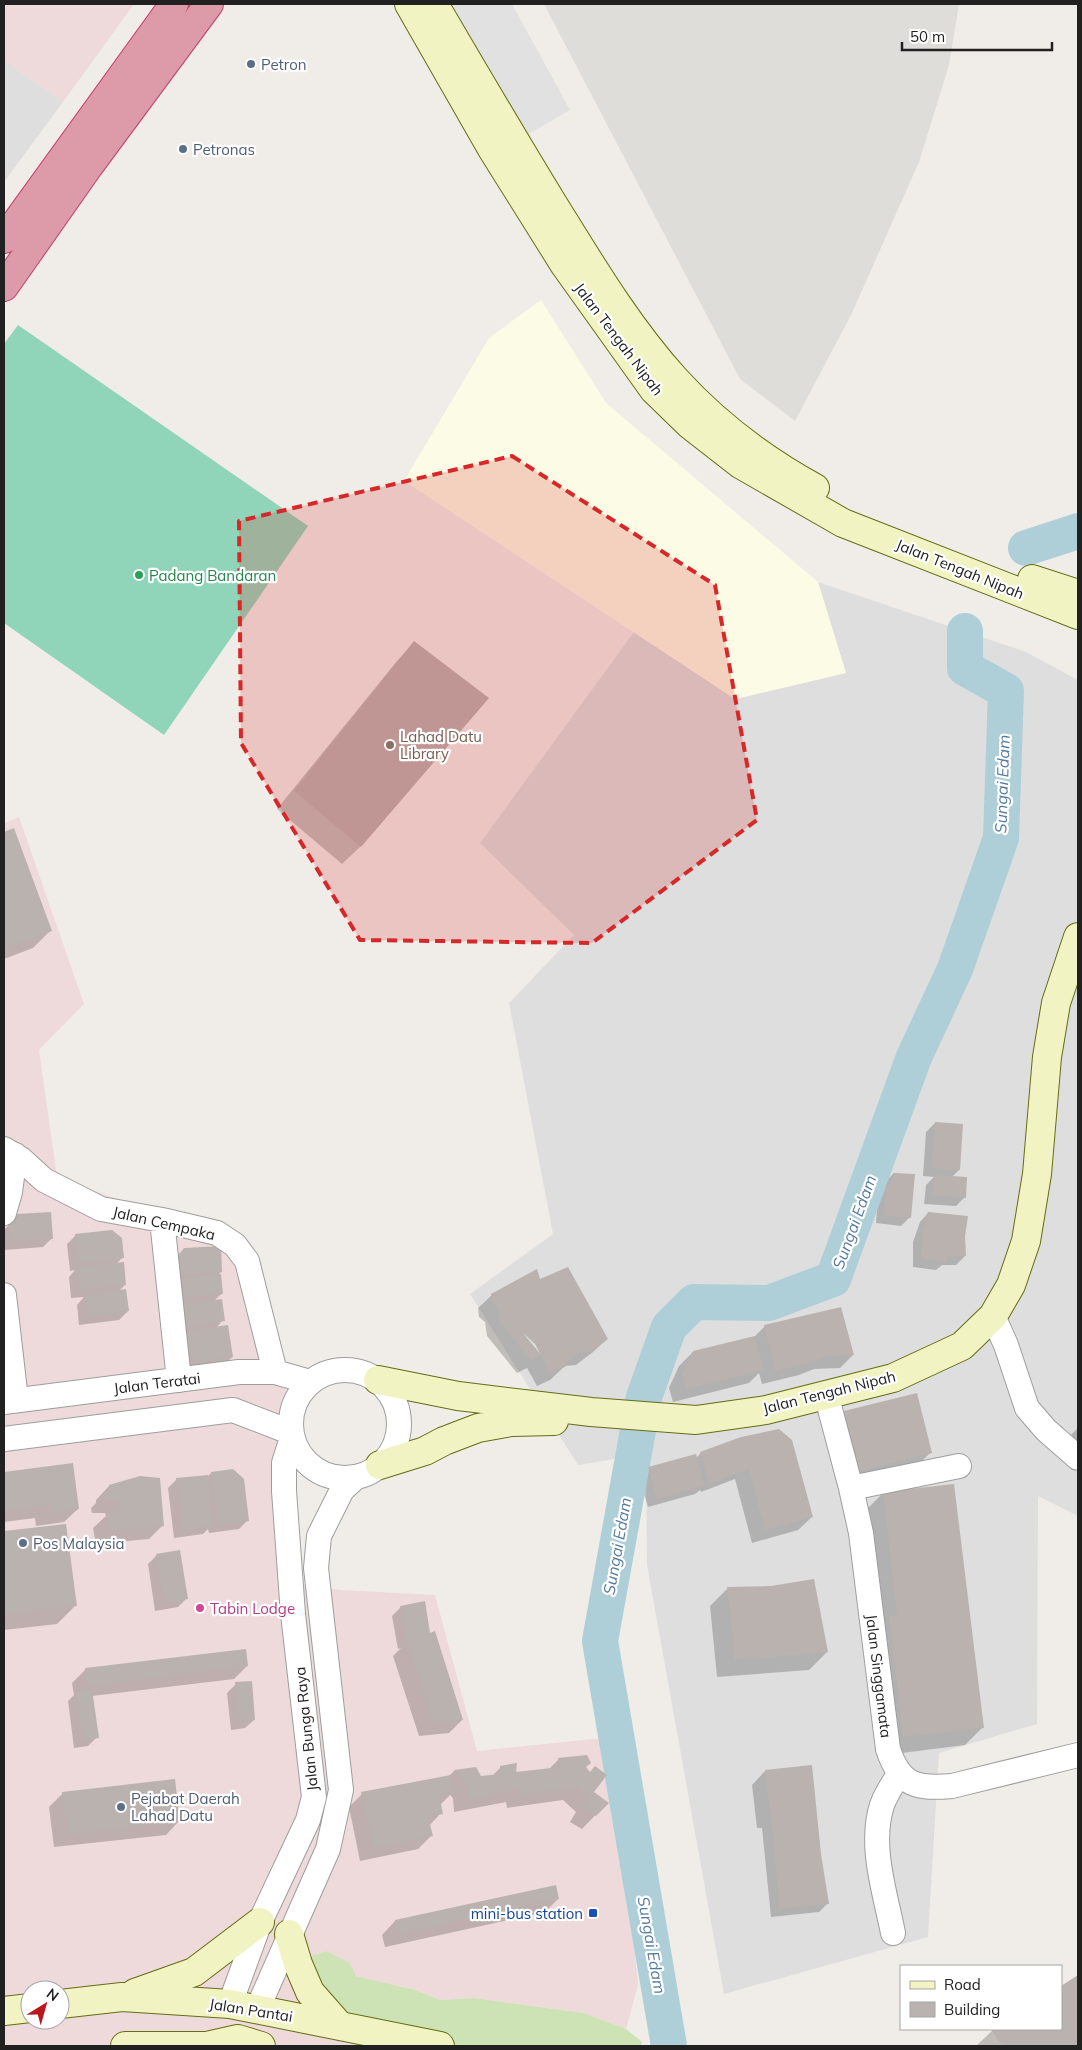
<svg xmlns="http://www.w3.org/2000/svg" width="1082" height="2050" viewBox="0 0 1082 2050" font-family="Mulish,sans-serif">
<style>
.residential{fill:#dedede}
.commercial{fill:#eedada;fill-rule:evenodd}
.education{fill:#fcfbe5}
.airport{fill:#dfddd9}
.grass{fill:#cde3b5}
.pitch{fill:#90d5b9}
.parking{fill:#e1e1e1}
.shadow{fill:#0003;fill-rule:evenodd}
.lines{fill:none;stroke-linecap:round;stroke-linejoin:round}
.river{stroke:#aecfd8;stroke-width:36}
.building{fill:#b9b2ae;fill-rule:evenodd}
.street-casing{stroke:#9e9e9e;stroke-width:26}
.secondary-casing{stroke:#656c13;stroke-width:30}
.highway-casing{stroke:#c63d6f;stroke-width:30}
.street{stroke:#fff;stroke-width:24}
.secondary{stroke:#f1f3c3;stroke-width:28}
.highway{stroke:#dd9aa8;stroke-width:28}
.marked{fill:#d62828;fill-opacity:0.2;stroke:#d62828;stroke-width:4;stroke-dasharray:10 6;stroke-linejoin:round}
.service-dot{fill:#5c6f8a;stroke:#fff;stroke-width:2}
.leisure-dot{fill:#2e9e5b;stroke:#fff;stroke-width:2}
.education-dot{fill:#8d6e63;stroke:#fff;stroke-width:2}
.hotel-dot{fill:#d1479c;stroke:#fff;stroke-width:2}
.transit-dot{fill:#1a4fb4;stroke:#fff;stroke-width:2}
.labels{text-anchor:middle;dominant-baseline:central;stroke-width:4.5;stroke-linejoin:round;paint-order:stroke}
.service-label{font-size:15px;fill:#4e5e75;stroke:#fff;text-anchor:start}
.street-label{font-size:15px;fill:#212121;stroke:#fff}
.leisure-label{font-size:15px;fill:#27864d;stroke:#fff;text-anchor:start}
.education-label{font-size:15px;fill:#785e54;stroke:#fff;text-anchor:start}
.hotel-label{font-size:15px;fill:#b23c85;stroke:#fff;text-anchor:start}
.transit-label{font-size:15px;fill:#164399;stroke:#fff;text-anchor:end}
.water-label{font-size:16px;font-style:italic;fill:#547a9e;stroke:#fff}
</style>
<rect width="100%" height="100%" fill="#f0ede8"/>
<!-- residential -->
<path class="residential" d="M4,60L63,102L4,182Z
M818,582L1026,652L1078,680V1516L1038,1496L1037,1724L939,1753L928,1937L724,1994L647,1565L646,1454L578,1465L470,1294L553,1234L509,1003L574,935L480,843L634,632L735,699L846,673Z"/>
<!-- commercial -->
<path class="commercial" d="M4,4H134L63,102L4,60Z
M19,817L84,1004L39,1050L57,1177L120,1200L213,1220L245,1242L272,1311L287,1396L290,1582L340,1590L435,1595L477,1751L603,1738L620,1805L638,1985L626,2029L584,2013L474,1998L441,2000L415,1990L356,1976L326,1951L302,1959L435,2038L461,2046H4V823ZM30,1990H60V2020H30Z"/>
<!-- education -->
<path class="education" d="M541,300L606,403L818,582L846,673L735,699L404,481L489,338Z"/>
<!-- airport -->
<path class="airport" d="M544,4H959L949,65L919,162L852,313L795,421L740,379Z"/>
<!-- grass -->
<path class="grass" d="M326,1951L350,1963L356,1976L415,1990L441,2000L474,1998L584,2013L626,2029L642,2042L641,2046H461L435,2038L341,2020L302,1959Z"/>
<!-- pitch -->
<path class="pitch" d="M18,325L308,526L164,735L4,623V344Z"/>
<!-- parking -->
<path class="parking" d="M448,4H512L570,110L525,136Z"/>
<!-- shadow -->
<path class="shadow" d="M414,643L487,698L360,847L342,864L277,809L397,661Z
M13,830L51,930L33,948L4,959V833Z
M935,1123L959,1170L951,1178L965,1197L956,1206L924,1204L926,1185L934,1177L923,1176L926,1132Z
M893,1174L910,1217L901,1226L876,1223L878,1197L885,1190L884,1183Z
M928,1213L965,1256L956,1265H942L936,1270L913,1267V1242L920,1222Z
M17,1216L52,1238L43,1247L4,1250V1230Z
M76,1235L123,1257L116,1264L125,1285L118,1292L128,1311L119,1320L79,1325L77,1305L84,1297L71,1298L69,1277L75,1270L70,1271L67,1244Z
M184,1249L221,1272L217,1276L221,1294L213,1302L223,1320L216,1328L232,1357L223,1366L190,1370L175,1258Z
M492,1295L607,1339L593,1352L576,1365L565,1366L550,1380L537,1386L527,1368L517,1373L487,1336L485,1322L479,1317L478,1308ZM522,1331L536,1344L543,1357L521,1332Z
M765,1326L853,1355L840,1368L814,1369L799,1375L762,1384L759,1373L749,1383L673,1402L669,1388L679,1366L693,1352L754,1337Z
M845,1412L931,1452L917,1466L846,1484L831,1426Z
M1078,1428V1461L1059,1447Z
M779,1431L812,1517L798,1530L752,1543L735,1479L701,1492L700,1490L695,1494L648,1507L639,1477L648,1468L696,1456V1458L701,1453Z
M72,1465L78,1509L64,1522L36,1526L35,1518L4,1522V1473Z
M211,1473L248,1520L239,1529L209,1533L208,1529L203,1534L174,1538L168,1488L177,1479L208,1476Z
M109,1486L163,1525L149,1539L96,1544L93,1528L106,1516L105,1513H92L91,1508L96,1503V1500Z
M883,1493L983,1727L965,1745L886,1755L865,1511Z
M65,1525L75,1606L57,1624L4,1630V1532Z
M157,1555L187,1598L178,1607L155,1611L148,1564Z
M771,1587L827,1652L809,1670L717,1677L710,1606L728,1588Z
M401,1607L429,1632L462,1720L449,1733L419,1736L393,1656L401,1648L398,1649L392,1616Z
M247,1666L234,1679L92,1696L97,1737L88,1746L74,1748L68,1701L74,1695L72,1683L86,1669Z
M236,1684L254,1720L245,1728L231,1730L227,1693Z
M559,1759L585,1767L593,1792L607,1803L582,1829L570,1822L576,1812L563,1800L507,1808L506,1802L454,1812L453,1798L450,1795L440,1805L441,1813L429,1826L431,1836L418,1849L360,1861L349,1807L362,1794L448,1777L454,1771L475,1768L481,1777L492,1776L501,1767L514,1774L548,1770Z
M765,1771L819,1854L828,1903L819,1912L771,1917L762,1828H757L752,1785Z
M63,1793L179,1821L166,1835L54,1847L49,1807Z
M555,1886L558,1899L545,1912L385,1947L382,1935L395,1921Z
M1078,1977V2046H976L994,2029H1061V1987Z"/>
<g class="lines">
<!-- river -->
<path class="river" d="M1026,548L1078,531
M669,2046L600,1641L644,1397L669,1327L694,1302L769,1303L833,1279L914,1057L955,969L1001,838L1006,691L965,668V631"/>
</g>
<!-- building -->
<path class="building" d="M414,641L489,698L361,847L294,791Z
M14,828L52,931L4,949V832Z
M935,1122L963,1124L960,1170L931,1168Z
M893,1173L915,1174L911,1218L884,1215L886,1186L893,1180Z
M934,1175L967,1177L966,1198L933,1195Z
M51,1212L53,1239L11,1241L10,1222L17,1214Z
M928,1212L968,1216L965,1236L966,1256L947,1257V1262L921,1258L922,1232Z
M112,1230L122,1238L124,1258L78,1263L75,1234Z
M221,1246L222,1272L179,1275L178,1257L184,1248Z
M124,1262L126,1285L80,1290L77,1267Z
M568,1267L608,1339L591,1352L579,1353L570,1359L565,1367L550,1373L541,1355L531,1360L500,1323L498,1308L492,1303L491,1294L537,1269L540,1279ZM523,1333L535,1344L541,1355Z
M221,1274L223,1294L184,1298L182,1278Z
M126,1289L129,1311L88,1316L85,1295Z
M222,1299L225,1321L181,1327L178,1305Z
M841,1307L854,1355L829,1356L813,1362L775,1371L764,1325Z
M228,1325L233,1357L199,1362L186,1352L183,1331Z
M755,1336L764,1370L686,1389L682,1374L693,1351Z
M917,1393L932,1453L859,1471L844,1411Z
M779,1429L792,1440L813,1517L765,1530L749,1469L709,1484L700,1452L741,1437Z
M696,1454L705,1486L657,1499L648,1467Z
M73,1463L79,1509L49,1513V1505L4,1511V1472Z
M233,1469L244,1479L249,1521L217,1524L211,1472Z
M208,1475L214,1526L182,1529L176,1478Z
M140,1476L160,1478L164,1526L109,1531L106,1514L121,1511L118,1500H105L104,1494L109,1493V1485Z
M954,1484L984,1728L903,1737L889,1616L897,1615L883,1492Z
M66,1524L77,1606L4,1615V1531Z
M180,1550L188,1599L164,1603L156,1554Z
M814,1579L828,1652L735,1660L727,1587L771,1586Z
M425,1601L430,1633L435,1631L463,1720L433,1724L406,1641L400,1606Z
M246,1649L248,1666L87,1686L85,1668Z
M252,1681L255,1720L239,1722L235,1682Z
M92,1689L99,1738L83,1740L76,1691Z
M587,1755L591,1763L586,1767L590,1772L595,1766L607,1775L594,1792L609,1803L596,1816L582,1808L589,1798L576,1787L520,1795L519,1789L467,1800L466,1784L454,1770L476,1767L481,1776L500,1774V1766L517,1763L516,1772L560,1767L558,1758Z
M812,1765L821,1854L829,1904L779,1909L773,1835L765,1770Z
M451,1775L455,1792L439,1795L443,1814L428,1817L433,1836L373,1848L361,1792Z
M175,1779L180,1822L67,1835L62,1792Z
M556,1885L559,1899L398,1934L395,1920Z
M1078,1975V2046H1002L991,2029H1061V1986Z"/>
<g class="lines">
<!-- street casing -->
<g class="street-casing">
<path id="street" d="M4,1149L21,1159L44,1180L101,1209L162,1220L217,1233L235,1245L247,1261L275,1372
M4,1213L10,1192L15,1155
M162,1220L179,1380
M4,1295L16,1400
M993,1316L1006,1345L1027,1408L1046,1430L1078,1458
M291 1424a54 54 0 1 1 108 0a54 54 0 1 1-108 0Z
M826,1394L851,1488L861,1533L888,1749C900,1786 917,1789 952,1786L1078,1755
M4,1402L239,1372H275L310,1382
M4,1439L233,1410L290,1432
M851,1488L959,1466
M893,1933C885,1892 869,1846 882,1805C886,1794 893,1784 899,1774
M230,2004L260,1922L308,1820L314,1797L293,1614L284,1491V1463L292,1438
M257,2010L328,1849L341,1790L316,1568L319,1536L342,1490L355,1478"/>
</g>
<!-- secondary casing -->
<g class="secondary-casing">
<path id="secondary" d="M409,4L492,149L564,264L654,390L690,425L740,464L843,523L1078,615
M434,4C473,70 512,137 552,202C590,263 627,326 675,379C714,422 764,460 815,488
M1032,579L1078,594
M378,1380L458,1396L591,1412L696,1420L766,1410L893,1378L962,1346L993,1316L1011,1285L1026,1241L1037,1174L1047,1057L1056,1003L1078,937
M380,1465L425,1451L444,1441L478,1428L511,1422L554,1421
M289,1934L298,1964L310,1992L339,2025
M135,1993L194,1972L260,1922
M60,2004L122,1997L230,2004L440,2046
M4,2011L30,2008
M125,2046H207L238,2039L261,2046"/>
</g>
<!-- highway casing -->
<g class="highway-casing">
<path id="highway" d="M4,239L174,4
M4,287L89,166L209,4"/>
</g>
<!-- street -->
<use href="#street" class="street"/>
<!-- secondary -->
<use href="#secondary" class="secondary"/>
<!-- highway -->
<use href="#highway" class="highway"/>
</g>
<!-- marked area -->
<path class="marked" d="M512,456L715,585L757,820L592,943L360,940L241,743L239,521Z"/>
<!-- markers -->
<g class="service-dot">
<circle cx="251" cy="64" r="5"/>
<circle cx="183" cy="149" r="5"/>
<circle cx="23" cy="1543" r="5"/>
<circle cx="121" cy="1807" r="5"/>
</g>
<circle class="leisure-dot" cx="139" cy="575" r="5"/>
<circle class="education-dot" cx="390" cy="745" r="5"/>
<circle class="hotel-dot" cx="200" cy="1608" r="5"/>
<rect class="transit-dot" x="588" y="1908" width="10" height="10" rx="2.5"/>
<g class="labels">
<!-- service labels -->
<g class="service-label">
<text x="261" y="64">Petron</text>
<text x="193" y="149">Petronas</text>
<text x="33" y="1543">Pos Malaysia</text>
<text x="131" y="1798">Pejabat Daerah<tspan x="131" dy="17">Lahad Datu</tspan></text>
</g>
<!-- street labels -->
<g class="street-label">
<text transform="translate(619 339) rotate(53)">Jalan Tengah Nipah</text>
<text transform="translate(960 569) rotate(22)">Jalan Tengah Nipah</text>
<text transform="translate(164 1223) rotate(13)">Jalan Cempaka</text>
<text transform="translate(157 1383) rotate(-7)">Jalan Teratai</text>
<text transform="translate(829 1392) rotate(-14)">Jalan Tengah Nipah</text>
<text transform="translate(879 1676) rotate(83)">Jalan Singgamata</text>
<text transform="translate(306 1729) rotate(-96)">Jalan Bunga Raya</text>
<text transform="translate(251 2010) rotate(9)">Jalan Pantai</text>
</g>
<!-- leisure labels -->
<g class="leisure-label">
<text x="149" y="575">Padang Bandaran</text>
</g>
<!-- education labels -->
<g class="education-label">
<text x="400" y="736">Lahad Datu<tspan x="400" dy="17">Library</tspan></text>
</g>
<!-- hotel labels -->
<g class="hotel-label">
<text x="210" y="1608">Tabin Lodge</text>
</g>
<!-- transit labels -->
<g class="transit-label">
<text x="583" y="1913">mini-bus station</text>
</g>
<!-- water labels -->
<g class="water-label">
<text transform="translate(1002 784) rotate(-88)">Sungai Edam</text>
<text transform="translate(854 1222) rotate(-70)">Sungai Edam</text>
<text transform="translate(617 1546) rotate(-80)">Sungai Edam</text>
<text transform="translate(652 1945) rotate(80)">Sungai Edam</text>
</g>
</g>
<!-- border -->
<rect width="1082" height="2050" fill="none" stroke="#212121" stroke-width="10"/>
<!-- legend -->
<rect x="900" y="1965" width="162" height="65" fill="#ffffff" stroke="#a6a6a6"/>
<rect x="910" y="1981" width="25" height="8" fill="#f1f3c3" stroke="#a6a6a6"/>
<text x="944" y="1990" font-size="15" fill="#212121">Road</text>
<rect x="910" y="2002" width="25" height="15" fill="#b9b2ae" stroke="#a6a6a6"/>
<text x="944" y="2015" font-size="15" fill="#212121">Building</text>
<!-- north arrow -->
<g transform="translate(45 2005) rotate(37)"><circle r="24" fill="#ffffff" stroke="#a6a6a6"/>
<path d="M0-4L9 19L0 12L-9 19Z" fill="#b9191c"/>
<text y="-8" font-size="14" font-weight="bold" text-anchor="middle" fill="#212121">N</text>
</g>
<!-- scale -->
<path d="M902 42v8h150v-8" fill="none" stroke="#212121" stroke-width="2.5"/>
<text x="910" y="42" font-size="15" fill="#212121" stroke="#ffffff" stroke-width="4" paint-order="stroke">50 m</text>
</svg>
